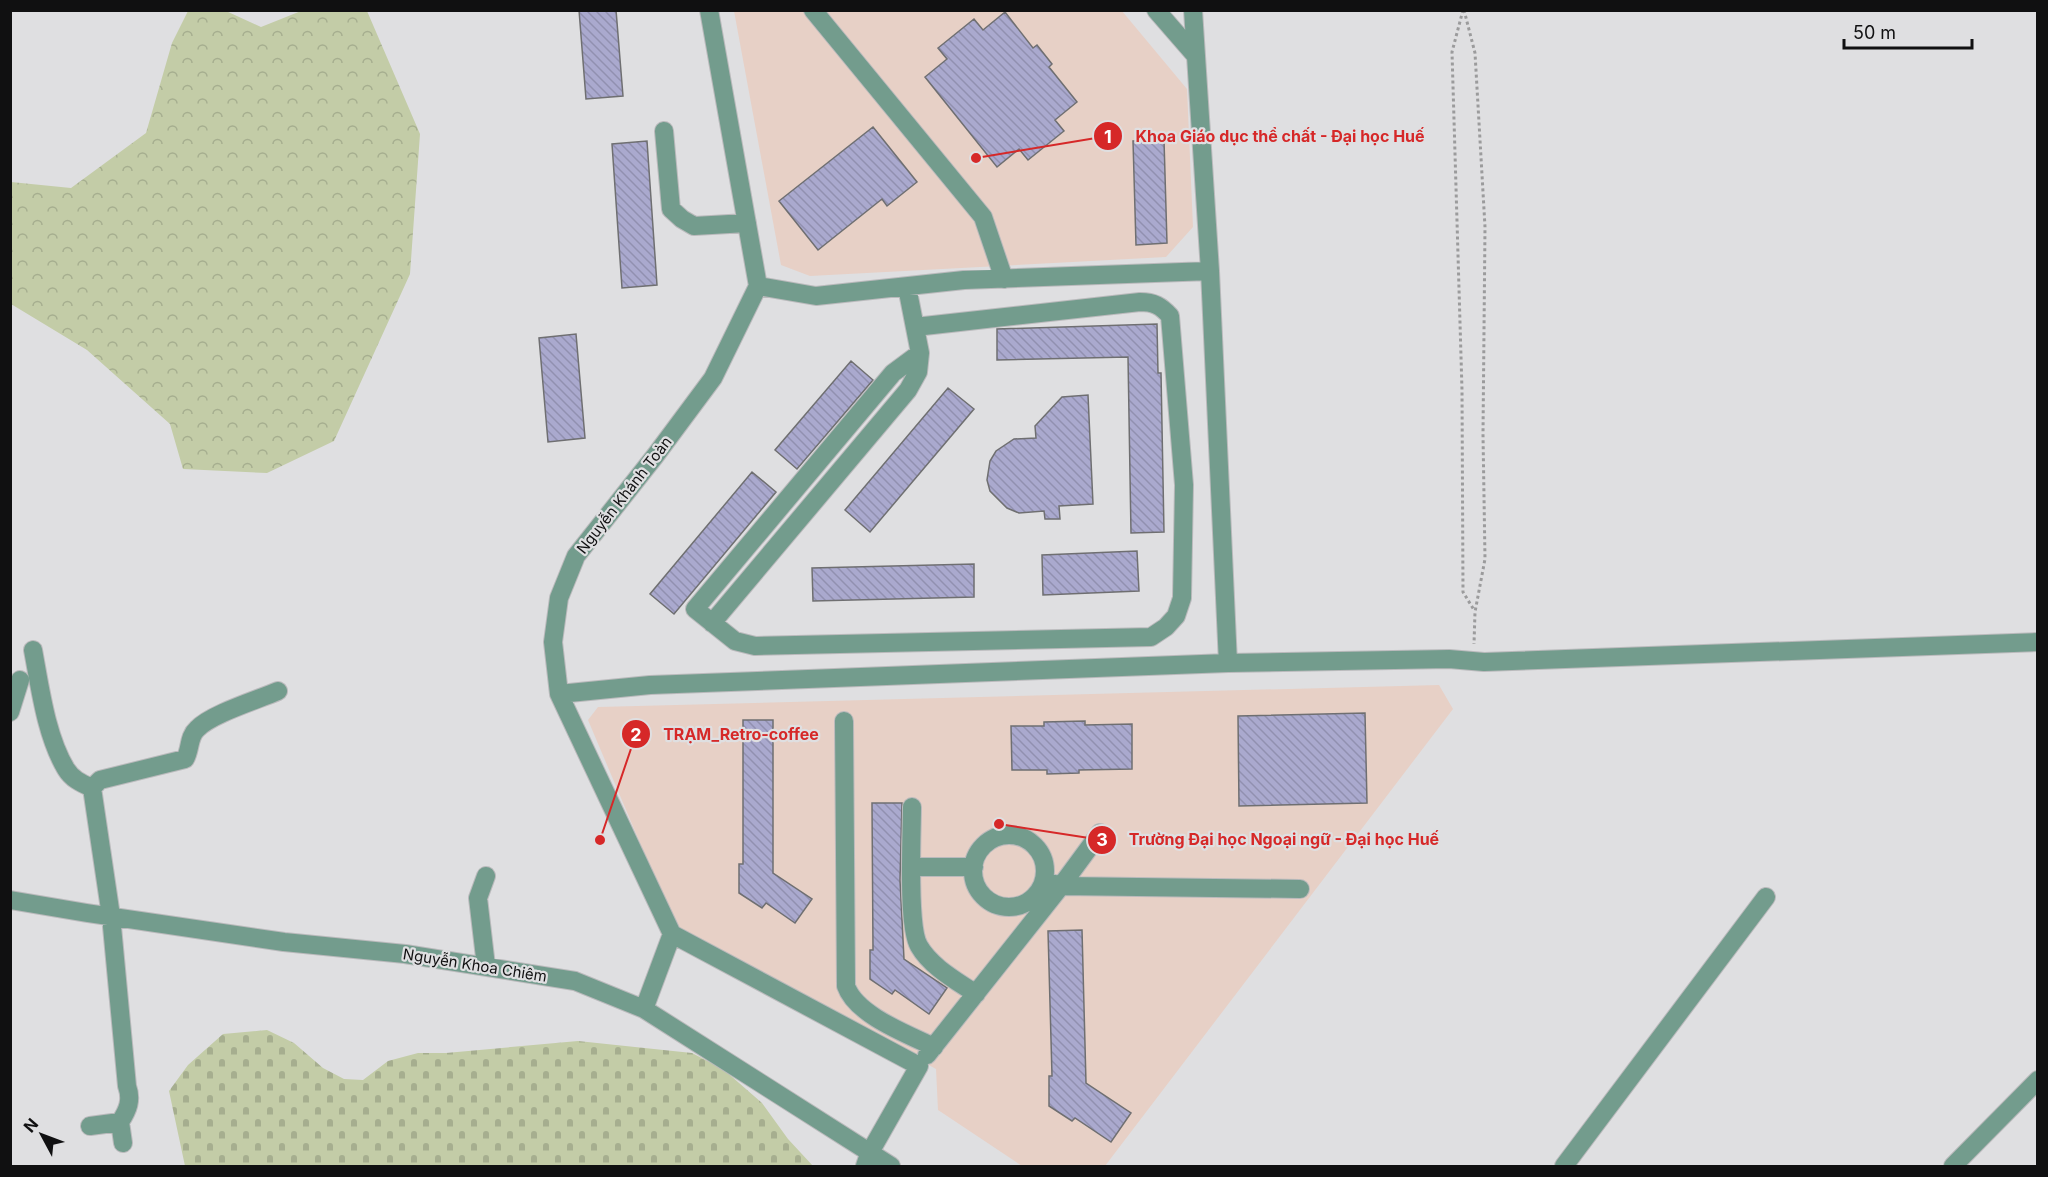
<svg xmlns="http://www.w3.org/2000/svg" width="2048" height="1177" viewBox="0 0 2048 1177" font-family="Inter,sans-serif">
<style>
.education{fill:#e7d0c6}
.forest{fill:url(#forest-crowns)}
.cemetery{fill:url(#cemetery-stones)}
.building{fill:url(#building-back-hatch);stroke:#6f6f71;stroke-width:1.5}
.lines{fill:none;stroke-linecap:round;stroke-linejoin:round}
.minor-casing{stroke:#bababc;stroke-width:20}
.path{stroke:#9b9b9c;stroke-width:3;stroke-dasharray:3 3;stroke-linecap:butt}
.minor{stroke:#739c8d;stroke-width:18}
.labels{text-anchor:middle;dominant-baseline:central;stroke-width:4.5;stroke-linejoin:round;paint-order:stroke}
.street-label{font-size:15px;fill:#101011;stroke:#dfdfe1}
.leader{fill:none;stroke:#d62828;stroke-width:2}
.callout-dot{fill:#d62828;stroke:#dfdfe1;stroke-width:2}
.mark-label{font-size:18px;text-anchor:middle;font-weight:bold;fill:#fff}
.callout-label{font-size:16px;text-anchor:middle;font-weight:bold;fill:#d62828;stroke:#dfdfe1;stroke-width:4.5;stroke-linejoin:round;paint-order:stroke}
</style>
<defs>
<pattern id="forest-crowns" width="20" height="18" patternUnits="userSpaceOnUse" patternTransform="scale(1.5)"><rect width="20" height="18" fill="#c3cca7"/><path d="M2 6a3 3 0 1 1 6 0M12 15a3 3 0 1 1 6 0" fill="none" stroke="#a6ae8f"/></pattern>
<pattern id="cemetery-stones" width="16" height="16" patternUnits="userSpaceOnUse" patternTransform="scale(1.5)"><rect width="16" height="16" fill="#c3cca7"/><path d="M2 7V4a2 2 0 0 1 4 0v3zM10 15v-3a2 2 0 0 1 4 0v3z" fill="#a6ae8f"/></pattern>
<pattern id="building-back-hatch" width="6" height="6" patternUnits="userSpaceOnUse" patternTransform="scale(1.5)"><rect width="6" height="6" fill="#aaa9ce"/><path d="M-1 5l2 2M0 0l6 6M5-1l2 2" fill="none" stroke="#9190b0"/></pattern>
</defs>
<rect width="100%" height="100%" fill="#dfdfe1"/>
<!-- education -->
<path class="education" d="M734,11H1122L1187,89L1193,227L1166,257L810,276L781,265Z
M1439,685L1453,709L1105,1166H1022L938,1110L936,1069L676,928L588,720L598,707Z"/>
<!-- forest -->
<path class="forest" d="M188,11H226L261,27L301,11H367L420,134L410,274L334,441L267,473L183,469L170,424L87,350L11,304V182L71,188L146,133L172,43Z"/>
<!-- cemetery -->
<path class="cemetery" d="M267,1030L294,1043L323,1068L344,1079L363,1080L388,1061L418,1053H446L578,1041L692,1053L723,1069L762,1103L788,1139L813,1166H185L169,1091L188,1065L223,1034Z"/>
<!-- building -->
<path class="building" d="M579,10H616L623,96L586,99Z
M1005,12L1033,48L1037,45L1052,64L1049,67L1077,102L1055,120L1064,131L1028,160L1019,149L997,167L925,77L947,59L938,48L974,19L983,30Z
M873,127L917,182L887,206L882,199L818,250L779,201Z
M1164,140L1167,243L1136,245L1133,141Z
M647,141L657,285L622,288L612,144Z
M1157,324L1158,373H1161L1164,532L1131,533L1128,357L997,360V329Z
M576,334L585,438L548,442L539,338Z
M851,361L873,380L797,469L775,450Z
M948,388L974,409L870,532L845,510Z
M1088,395L1093,504L1059,506L1060,519H1045L1044,511L1019,513L1007,508L990,491L987,480L990,461L996,451L1014,439L1036,438L1035,426L1062,397Z
M752,472L776,492L674,614L650,594Z
M1137,551L1139,591L1043,595L1042,555Z
M974,564V597L813,601L812,568Z
M1365,713L1367,803L1239,806L1238,716Z
M743,720H773V873L812,899L795,923L766,903L762,908L739,893V864H743Z
M1085,721V725L1132,724V769L1079,770V773L1047,774V770H1012L1011,726H1044V722Z
M872,803H902L900,880L904,959L947,988L929,1014L895,990L892,994L870,979V950H873Z
M1082,930L1086,1083L1131,1113L1111,1142L1075,1118L1072,1121L1049,1106V1076H1052L1048,931Z"/>
<g class="lines">
<!-- minor casing -->
<g class="minor-casing">
<path id="minor" d="M813,10L983,217L1004,279
M1156,10L1196,56
M1193,10L1210,271L1228,663
M664,131L671,209L682,219L694,226L747,223
M758,286L816,296L964,280L1210,271
M915,327L1140,302C1154,302 1161,306 1170,316L1184,485L1182,598L1176,616L1166,627L1151,637L755,646L735,641L695,609L893,373L920,353
M712,623L908,390L918,372L920,353L907,287
M33,650C40,687 46,736 66,769C72,779 81,783 92,788
M559,694L650,685L1228,663L1449,659L1484,662L2038,642
M10,712L20,680
M844,721L846,986C856,1015 907,1034 934,1047
M912,807C912,835 907,926 919,946C931,967 957,981 976,994
M973 871a36 36 0 1 1 72 0a36 36 0 1 1-72 0Z
M912,867H974
M1044,881L1061,886L1300,889
M10,900L87,913L284,942L405,954L575,981L644,1009L891,1166
M672,934L919,1066L869,1154L865,1166
M486,966L478,898L486,876
M644,1009L672,934L559,694L553,642L559,598L576,556L655,456L713,378L758,286L709,10
M927,1055L1061,886L1100,833
M120,1122C128,1110 132,1100 127,1086L111,916L92,788L100,780L185,759C191,749 188,737 197,729C211,714 257,700 278,691
M90,1126L120,1122L123,1143
M1564,1166L1766,897
M1953,1166L2038,1080"/>
</g>
<!-- path -->
<path class="path" d="M1463,10L1452,52L1462,390L1463,592L1474,610
M1464,10L1475,53L1485,227L1483,434L1485,559L1475,612L1474,644"/>
<!-- minor -->
<use href="#minor" class="minor"/>
</g>
<g class="labels">
<!-- street labels -->
<g class="street-label">
<text transform="translate(624 495) rotate(-52)">Nguyễn Khánh Toàn</text>
<text transform="translate(475 965) rotate(9)">Nguyễn Khoa Chiêm</text>
</g>
</g>
<!-- callouts -->
<path class="leader" d="M976 158L1108 136M600 840L636 734M999 824L1102 840"/>
<g class="callout-dot">
<circle cx="976" cy="158" r="6"/>
<circle cx="600" cy="840" r="6"/>
<circle cx="999" cy="824" r="6"/>
<circle cx="1108" cy="136" r="15"/>
<circle cx="636" cy="734" r="15"/>
<circle cx="1102" cy="840" r="15"/>
</g>
<g class="mark-label">
<text x="1108" y="143">1</text>
<text x="636" y="741">2</text>
<text x="1102" y="846">3</text>
</g>
<g class="callout-label">
<text x="1280" y="142">Khoa Giáo dục thể chất - Đại học Huế</text>
<text x="741" y="740">TRẠM_Retro-coffee</text>
<text x="1284" y="845">Trường Đại học Ngoại ngữ - Đại học Huế</text>
</g>
<!-- border -->
<rect width="2048" height="1177" fill="none" stroke="#101011" stroke-width="24"/>
<!-- north arrow -->
<g transform="translate(42 1135) rotate(311)" stroke="#dfdfe1" stroke-width="4.5" paint-order="stroke">
<path d="M0-4.5L10 22L0 15L-10 22Z" fill="#101011"/>
<text y="-9" font-size="16" font-weight="bold" text-anchor="middle" fill="#101011">N</text>
</g>
<!-- scale -->
<path d="M1844 39v9h128v-9" fill="none" stroke="#101011" stroke-width="3"/>
<text x="1853" y="39" font-size="18" fill="#101011" stroke="#dfdfe1" stroke-width="4.5" paint-order="stroke">50 m</text>
</svg>
